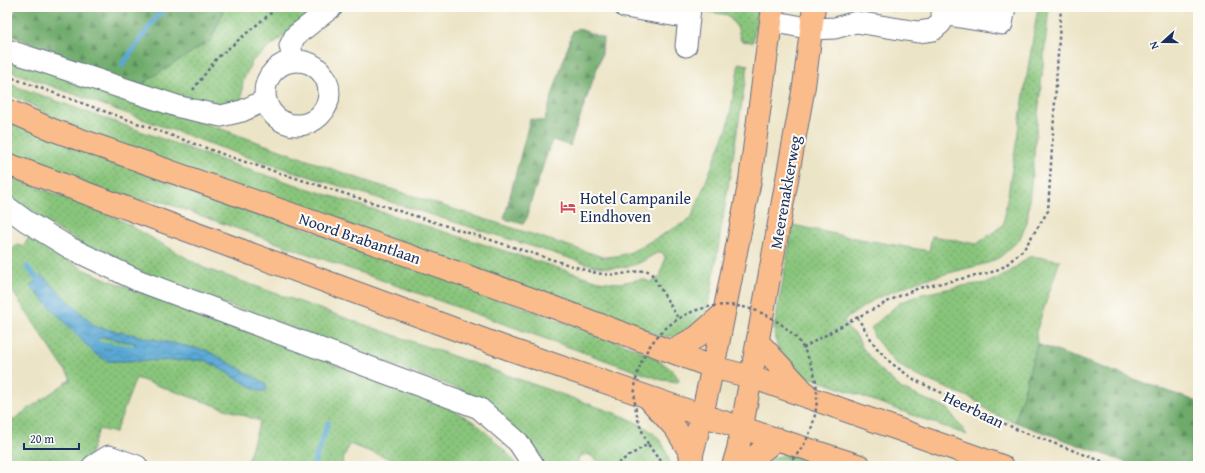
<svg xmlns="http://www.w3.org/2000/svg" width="1205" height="473" viewBox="0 0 1205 473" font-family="'Gentium Book Plus',serif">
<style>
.grass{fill:url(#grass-dots);stroke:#527a6c;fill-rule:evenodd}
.forest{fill:url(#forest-firs);stroke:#446c64}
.water{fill:url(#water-waves);stroke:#3a6c99;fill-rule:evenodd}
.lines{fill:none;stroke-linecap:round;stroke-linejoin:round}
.stream{stroke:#5aa8d4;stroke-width:5.5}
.minor-tunnel{stroke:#c2c0b1;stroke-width:21;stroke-dasharray:21 10;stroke-linecap:butt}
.minor-casing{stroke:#646e82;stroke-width:23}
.major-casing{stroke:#646e82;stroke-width:24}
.path{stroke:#646e82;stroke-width:2.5;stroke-dasharray:3 3;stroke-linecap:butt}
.minor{stroke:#fff;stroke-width:21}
.major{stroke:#fabc8b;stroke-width:22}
.path-bridge{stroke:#646e82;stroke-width:2.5;stroke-dasharray:3 3;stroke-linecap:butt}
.labels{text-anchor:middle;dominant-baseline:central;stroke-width:4;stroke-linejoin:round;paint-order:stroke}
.street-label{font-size:16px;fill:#1b2f5e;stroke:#fdfcf7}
.poi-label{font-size:16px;fill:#1b2f5e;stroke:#fdfcf7;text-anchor:start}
</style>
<defs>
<pattern id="grass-dots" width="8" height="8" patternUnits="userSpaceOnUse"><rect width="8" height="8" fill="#89c57b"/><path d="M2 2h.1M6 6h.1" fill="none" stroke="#6fa068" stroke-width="1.8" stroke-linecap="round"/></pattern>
<pattern id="forest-firs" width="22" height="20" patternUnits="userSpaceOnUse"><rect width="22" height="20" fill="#6eaa6b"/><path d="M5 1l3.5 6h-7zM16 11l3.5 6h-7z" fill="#5a8b5b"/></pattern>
<pattern id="water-waves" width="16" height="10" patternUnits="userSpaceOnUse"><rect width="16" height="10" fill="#5aa8d4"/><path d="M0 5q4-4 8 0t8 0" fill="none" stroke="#4a89af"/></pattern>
</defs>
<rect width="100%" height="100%" fill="#fdfcf7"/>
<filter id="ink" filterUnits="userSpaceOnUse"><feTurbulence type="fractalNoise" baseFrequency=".025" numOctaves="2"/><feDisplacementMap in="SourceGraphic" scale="8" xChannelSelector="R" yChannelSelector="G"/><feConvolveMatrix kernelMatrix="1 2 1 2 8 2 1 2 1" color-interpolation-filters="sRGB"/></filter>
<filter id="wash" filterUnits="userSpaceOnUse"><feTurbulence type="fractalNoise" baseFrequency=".012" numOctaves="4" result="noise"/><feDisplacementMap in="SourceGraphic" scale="16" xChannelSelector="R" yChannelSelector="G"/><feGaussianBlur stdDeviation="0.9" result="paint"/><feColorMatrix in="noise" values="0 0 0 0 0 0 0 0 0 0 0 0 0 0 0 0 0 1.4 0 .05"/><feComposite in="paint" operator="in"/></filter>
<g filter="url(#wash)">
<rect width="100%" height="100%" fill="#ece4c6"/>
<!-- grass -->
<path class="grass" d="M221,7H321L252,61L243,81L241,102L246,115L139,88L223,13Z
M699,7H758L753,42L741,41L738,29L728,15L698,10Z
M1038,7H1049L1027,223L1019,240L1000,257L988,263L918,281L875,299L844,320L849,330L856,335L862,347L879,369L902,389L948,409L967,435L796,372C780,354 777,353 774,328L793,225L849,237L929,251L932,236L977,244L1003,225Z
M7,57L174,112L366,181L603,257L618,256L631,252L691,219L728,126L739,63L748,65L710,298L705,315L698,324L676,336L663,337L67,128L30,104L7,94V83L240,167L599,281L619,283L642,279L648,281L649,283L661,276C659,266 671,259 661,252C654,253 648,259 641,262C625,270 605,269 588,264L244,156L7,70Z
M7,120L635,348C650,356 670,364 679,379L678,382L662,380L630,369L160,201L115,198L7,155Z
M7,175L119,219L204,268L623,416C647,427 666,436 670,466H610L607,461L599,462L590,455L586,454L579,457L578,461L580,466H544L538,454L475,398L462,390L181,288L99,255L29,212L7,194Z
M30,236L85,270L106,279L442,404L476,423L513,459L516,466H410L349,444L341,466H246L260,421L136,378L115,433L99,429L86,466H16L7,452V424L71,379L7,283V252L18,245L23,247ZM42,277L96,327L208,351L259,391L205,360L108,361L38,280Z
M1030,256L1060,260L1036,332L1037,344L1015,422L993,414L973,399L915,375L894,362L874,337L871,328L899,303L922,294L968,285L987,283L1008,273Z
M102,337L135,343L136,350L104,349L98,343L97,339Z
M780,456H790L826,466H758L769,459Z"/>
<!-- forest -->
<path class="forest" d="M18,7H221L223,13L211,40L146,81L139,88L111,75L7,34V21Z
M577,28L603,38L602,54L570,146L552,140L528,210V216L523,224L504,219L530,119L544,121L573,30L575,31Z
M1037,344L1198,402V466H1136L1015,422Z"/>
<!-- water -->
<path class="water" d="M42,276L96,327L208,351L265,383L267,387L265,391H259L205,360L108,361L95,354L30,286ZM102,337L135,343L136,350L104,349L98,343L97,339Z"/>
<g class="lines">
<!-- stream -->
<path class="stream" d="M122,65L164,7
M27,267L43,285
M95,341L100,345L143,349
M313,466L328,423"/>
</g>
</g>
<g filter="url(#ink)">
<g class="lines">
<!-- minor-tunnel -->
<path class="minor-tunnel" d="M888,10V7"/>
<!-- minor casing -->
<g class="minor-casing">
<path id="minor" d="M625,7L689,18L690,7
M942,14L1002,24L1005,7
M771,21L812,29L835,28L856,22L918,32L933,30L941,23L944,7
M686,46L689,18
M7,50L180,107L221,116L242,111L266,100
M294,61L290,46L295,36L332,7
M265 93a32 32 0 1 1 64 0a32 32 0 1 1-64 0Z
M7,207L26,221L70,248L137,280L479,408L518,442L534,466
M93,466L109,456L137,466"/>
</g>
<!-- major casing -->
<g class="major-casing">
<path id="major" d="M7,110L53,130L529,298L712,367L751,377L1002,466
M7,164L509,349L680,408L860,466
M758,342L806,394
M671,351L697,337L724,313
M649,399L676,429L692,456
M689,466L702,415L718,344L750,180L773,7
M733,466L738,449L751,377L804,86L814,7
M745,466L759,453L777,439"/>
</g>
<!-- path -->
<path class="path" d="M7,76L242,161L585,270C612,278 619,274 646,270L651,273L678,318
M193,90L217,58L278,7
M857,317L876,347L891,363L915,380L1018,430L1115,466
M803,348L850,321L897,297L919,288L992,272L1005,266L1024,249L1048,211L1061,7
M613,466L648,444L657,457L667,466"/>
<!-- minor -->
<use href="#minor" class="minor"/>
<!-- major -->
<use href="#major" class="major"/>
<!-- path-bridge -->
<path class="path-bridge" d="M648,444C639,426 633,408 635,388C640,331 699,291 754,310C771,316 786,326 798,340C809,356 817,375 817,394C817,421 807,449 785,466"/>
</g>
</g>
<!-- icons -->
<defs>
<g id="hotel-bare" transform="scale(1.2)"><path d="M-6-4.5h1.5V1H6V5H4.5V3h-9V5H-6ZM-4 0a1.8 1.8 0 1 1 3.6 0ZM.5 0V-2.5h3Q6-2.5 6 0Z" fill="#d1495b" stroke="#fdfcf7" stroke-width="2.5" paint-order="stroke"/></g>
</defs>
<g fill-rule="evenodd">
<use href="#hotel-bare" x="568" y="207"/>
</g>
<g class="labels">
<!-- street labels -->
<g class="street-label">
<text transform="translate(785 192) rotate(-80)">Meerenakkerweg</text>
<text transform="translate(360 238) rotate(19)">Noord Brabantlaan</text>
<text transform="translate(974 409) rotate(26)">Heerbaan</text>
</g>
<!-- poi labels -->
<g class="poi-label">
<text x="580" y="198">Hotel Campanile<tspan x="580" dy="18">Eindhoven</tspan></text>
</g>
</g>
<!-- margin -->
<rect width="1205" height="473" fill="none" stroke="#fdfcf7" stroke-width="24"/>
<!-- north arrow -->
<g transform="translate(1163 42) rotate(249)" stroke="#fdfcf7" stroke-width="3" paint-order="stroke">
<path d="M0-3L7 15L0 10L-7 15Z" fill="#1b2f5e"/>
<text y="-6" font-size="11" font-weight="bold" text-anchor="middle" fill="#1b2f5e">N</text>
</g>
<!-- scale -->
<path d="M24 443v6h55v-6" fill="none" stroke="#1b2f5e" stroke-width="2"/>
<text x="30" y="443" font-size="12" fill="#1b2f5e" stroke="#fdfcf7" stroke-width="3" paint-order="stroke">20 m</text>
</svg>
